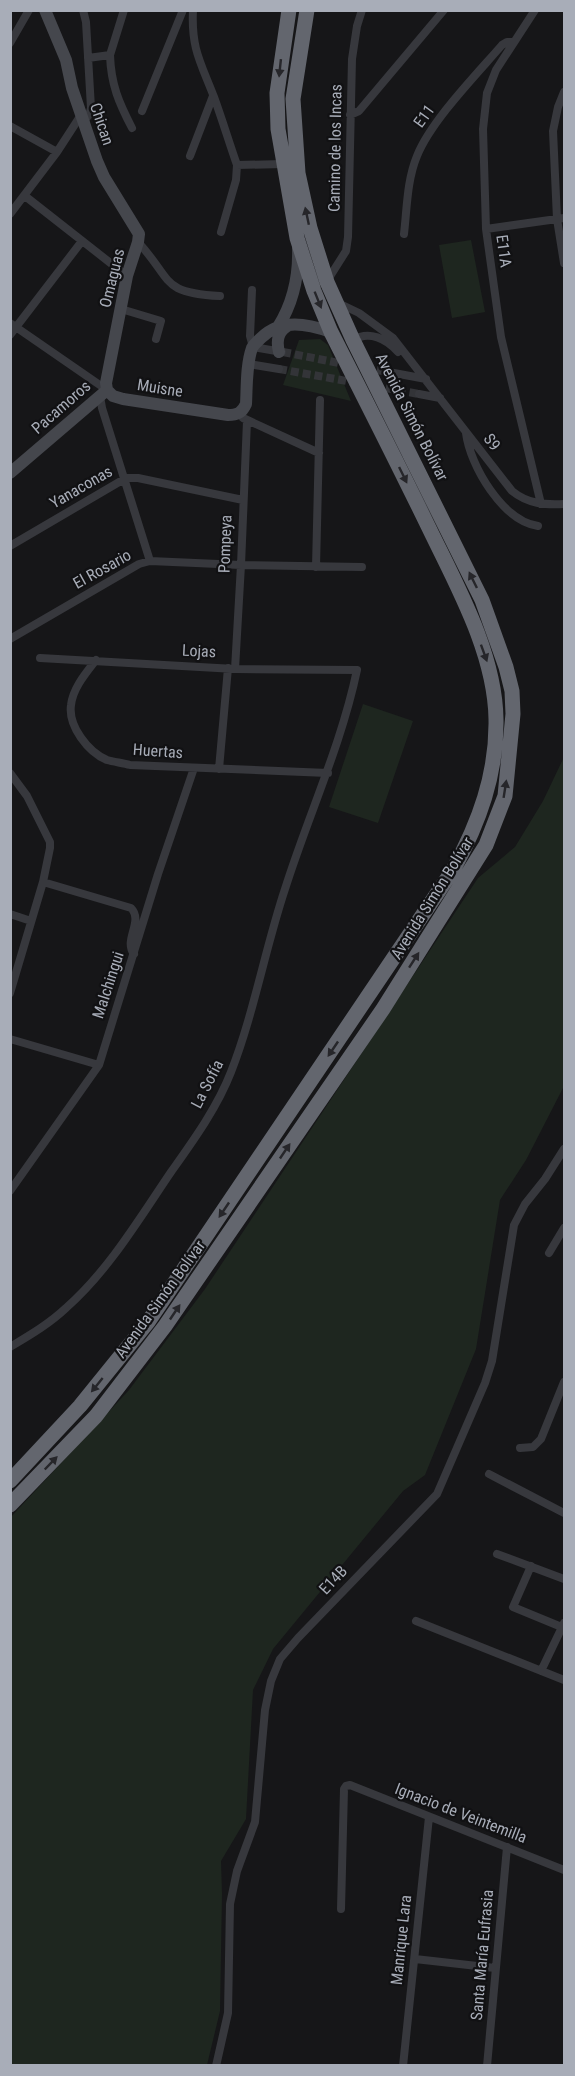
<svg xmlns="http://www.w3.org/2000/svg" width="575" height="2076" viewBox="0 0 575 2076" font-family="'Roboto Condensed',sans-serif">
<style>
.green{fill:#1e261f}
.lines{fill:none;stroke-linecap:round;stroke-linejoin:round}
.street-tunnel{stroke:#333438;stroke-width:8;stroke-dasharray:8 4;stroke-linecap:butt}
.street{stroke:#37383d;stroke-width:8}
.secondary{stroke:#45474d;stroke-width:12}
.highway{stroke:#63666e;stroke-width:15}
.oneway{fill:#26262a}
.labels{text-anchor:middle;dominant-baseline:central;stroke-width:4.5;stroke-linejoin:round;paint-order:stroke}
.street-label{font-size:16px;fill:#a8adb8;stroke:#111113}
</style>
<rect width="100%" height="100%" fill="#161618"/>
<!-- green -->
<path class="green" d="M471,240L485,312L452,318L439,245Z
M320,339L328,345L351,401L283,385L299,340Z
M363,704L413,721L378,823L329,807Z
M564,757V1086L526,1160L500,1200L476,1349L425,1475L403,1491L273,1649L253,1690L246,1819L221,1861L222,1894L220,2011L207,2065H11L10,1518L129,1390L205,1289L478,878L515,847L543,801Z"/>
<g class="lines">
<!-- street-tunnel -->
<path class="street-tunnel" d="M283,352L349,365
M365,368L394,373
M279,369L358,383
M374,386L419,394"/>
<!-- street -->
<path class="street" d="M83,10L86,22L91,108L89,115L83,122
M193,10C191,49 201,63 214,97C222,119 229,142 237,165L283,164
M535,10L496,70L487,93L483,129L486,229L501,337L541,504
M10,43L29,10
M110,55C111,85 119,103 132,128
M88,58L110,55L124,10
M564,92L558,107L553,131L557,219L564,263
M142,111L183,10
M350,115L359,111L444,10
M10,126L57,152
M190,156L213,96
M25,196L127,276
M10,214L57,152L81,115
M486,229L564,218
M221,232L236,180L237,165
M404,234C407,208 407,180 417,156C431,121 476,75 502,45L507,42H513
M138,242C173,280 160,293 220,296
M327,281L346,251L348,237L352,59L357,26L362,10
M252,290L250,336L253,347L282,352
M336,302L359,313L393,338L512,491C528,504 545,505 564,504
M121,309L161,321L156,339
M10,323L107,390
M10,335L82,241
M353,340C369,330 387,339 398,352
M249,364L279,369
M394,373L426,379
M419,394L440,398
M100,396L102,408L150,561
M243,418L319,453
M466,433C470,466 503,521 538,526
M10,546L126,478H138L243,500
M316,567L320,400
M10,639L139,564L150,561L241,565L362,567
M96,660C86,673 73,688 71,705C68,726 88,752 107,760C114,762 123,763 130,765L328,773
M235,669L241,565L247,421
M219,769L228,668
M10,773L27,796L50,842V848L43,882L10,993
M43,882L131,908C144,921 123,940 134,954
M10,914L31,921
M10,1039L99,1065
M10,1191L99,1065L158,874L194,768
M549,1253L564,1228
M10,1347C30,1335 49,1324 66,1308C109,1270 139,1219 171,1172C193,1141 217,1108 231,1072C254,1013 265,949 285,889C308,816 341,746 357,670L235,669L40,658
M520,1448L533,1447L541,1439L564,1382
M489,1474L564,1513
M497,1554L564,1579
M531,1566L513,1607L564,1628
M416,1621L564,1680
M541,1671L564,1623
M341,1909L344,1789L346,1786L350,1785L564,1870
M415,1959L495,1968
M216,2066L228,2013L230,1904L237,1871L255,1822L265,1710L271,1681L280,1659L298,1638L437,1494L485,1383L492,1361L514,1225L525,1204L545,1179L564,1149
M403,2066L429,1817
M487,2066L507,1847"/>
<!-- secondary -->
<path class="secondary" d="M45,10L66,60L72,88L97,161L104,177L139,234L138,242L127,276L106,383L107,390
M278,327C293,303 299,277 298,248
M279,352C276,340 278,331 289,325
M107,390L113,396L123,399L228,415C237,415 242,413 246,404C247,387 246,365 252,348C254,344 258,341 261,338C281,318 308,324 331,332
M10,473L107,390"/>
<!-- highway -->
<path class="highway" d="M10,1481L80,1406L148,1322L453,870C479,823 497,774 496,719C495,653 457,586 429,528C397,462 364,397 331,332L314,291L297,238L278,129L277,93L289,10
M10,1505L96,1416L165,1326L383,1009L486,845L505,796L513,714L512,691L506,667L482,600L353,340L327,282L310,228L298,173L293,99L307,10"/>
</g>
<!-- one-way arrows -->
<defs><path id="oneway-solid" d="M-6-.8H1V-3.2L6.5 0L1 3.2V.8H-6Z" transform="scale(1.5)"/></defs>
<g class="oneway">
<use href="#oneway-solid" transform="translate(280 68) rotate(96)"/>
<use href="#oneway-solid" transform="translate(307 216) rotate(-102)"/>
<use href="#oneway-solid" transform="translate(318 300) rotate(68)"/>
<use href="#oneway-solid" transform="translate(403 475) rotate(64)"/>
<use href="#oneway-solid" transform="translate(473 580) rotate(-116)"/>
<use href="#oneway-solid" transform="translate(484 653) rotate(70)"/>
<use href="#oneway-solid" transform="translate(505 789) rotate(-81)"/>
<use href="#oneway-solid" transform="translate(414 960) rotate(-57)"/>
<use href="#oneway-solid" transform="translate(333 1049) rotate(124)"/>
<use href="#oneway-solid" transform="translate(285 1151) rotate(-56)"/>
<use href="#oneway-solid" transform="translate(224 1210) rotate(124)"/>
<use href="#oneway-solid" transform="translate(175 1312) rotate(-56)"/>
<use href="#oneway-solid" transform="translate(97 1385) rotate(129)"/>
<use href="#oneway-solid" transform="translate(51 1463) rotate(-46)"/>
</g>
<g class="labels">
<!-- street labels -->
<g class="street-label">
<text transform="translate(424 116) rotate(-54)">E11</text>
<text transform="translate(102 124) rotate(71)">Chican</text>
<text transform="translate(335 148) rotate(-89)">Camino de los Incas</text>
<text transform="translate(504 251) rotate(82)">E11A</text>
<text transform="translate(112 278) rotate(-76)">Omaguas</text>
<text transform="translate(160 388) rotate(9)">Muisne</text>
<text transform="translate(61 407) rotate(-41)">Pacamoros</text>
<text transform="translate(412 417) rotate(63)">Avenida Simón Bolívar</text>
<text transform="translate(492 442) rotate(53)">S9</text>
<text transform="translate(81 487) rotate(-30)">Yanaconas</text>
<text transform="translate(225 544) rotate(-88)">Pompeya</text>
<text transform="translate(102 569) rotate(-29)">El Rosario</text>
<text transform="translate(199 651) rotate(3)">Lojas</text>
<text transform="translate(158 751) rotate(4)">Huertas</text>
<text transform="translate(432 898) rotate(-58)">Avenida Simón Bolívar</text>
<text transform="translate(108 985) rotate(-72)">Malchingui</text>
<text transform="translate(207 1084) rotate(-63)">La Sofía</text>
<text transform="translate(160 1299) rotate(-54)">Avenida Simón Bolívar</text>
<text transform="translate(333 1580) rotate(-47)">E14B</text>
<text transform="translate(461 1813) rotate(21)">Ignacio de Veintemilla</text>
<text transform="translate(401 1940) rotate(-84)">Manrique Lara</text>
<text transform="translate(482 1955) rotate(-85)">Santa María Eufrasia</text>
</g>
</g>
<!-- border -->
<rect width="575" height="2076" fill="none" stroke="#a8adb8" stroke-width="24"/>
</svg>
